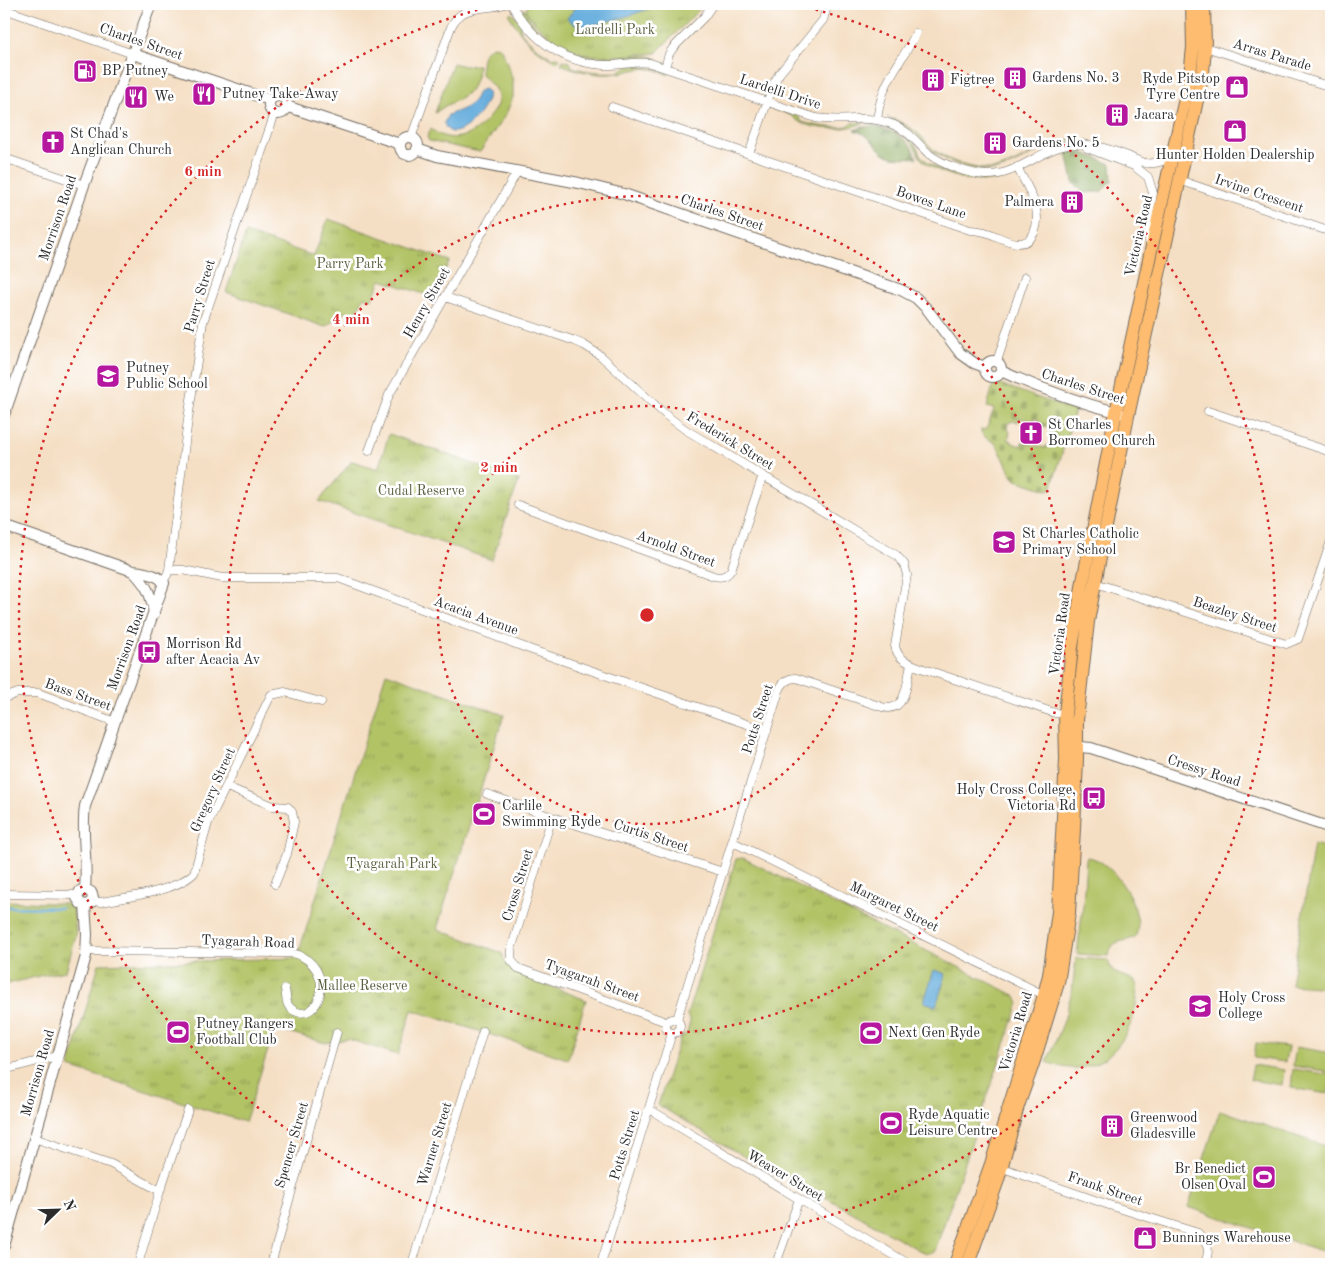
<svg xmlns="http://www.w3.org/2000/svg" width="1335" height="1268" viewBox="0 0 1335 1268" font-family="'Old Standard TT',serif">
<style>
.green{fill:#b2c366;stroke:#6e7748}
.forest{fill:url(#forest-firs);stroke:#5c6a43}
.cemetery{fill:url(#cemetery-stones);stroke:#6e7748;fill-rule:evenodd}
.park{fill:url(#park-tufts);stroke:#6e7748}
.water{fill:#66addd;stroke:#486c84}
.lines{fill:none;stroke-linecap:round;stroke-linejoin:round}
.stream{stroke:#66addd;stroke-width:2.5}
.minor-casing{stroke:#726a61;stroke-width:9}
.tertiary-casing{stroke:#726a61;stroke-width:12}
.trunk-casing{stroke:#726a61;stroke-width:14}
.minor{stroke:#fff;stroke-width:8}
.tertiary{stroke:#fff;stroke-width:10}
.trunk{stroke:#fdbc6f;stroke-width:12}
.ring{fill:none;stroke:#d62828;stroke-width:2.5;stroke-dasharray:2.5 5}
.labels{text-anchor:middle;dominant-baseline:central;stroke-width:5;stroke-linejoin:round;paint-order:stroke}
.park-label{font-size:14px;fill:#5a6040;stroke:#fff}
.street-label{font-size:14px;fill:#2b2b2b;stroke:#fff}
.poi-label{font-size:14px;fill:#2b2b2b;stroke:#fff;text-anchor:start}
.centre{fill:#d62828;stroke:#fff;stroke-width:2.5}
.ring-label{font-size:15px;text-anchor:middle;font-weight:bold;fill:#d62828;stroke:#fff;stroke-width:5;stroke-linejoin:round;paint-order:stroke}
</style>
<defs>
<pattern id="forest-firs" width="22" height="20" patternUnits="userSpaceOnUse" patternTransform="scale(1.25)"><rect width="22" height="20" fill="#8da95b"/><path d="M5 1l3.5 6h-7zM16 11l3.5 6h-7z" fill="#738a4b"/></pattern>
<pattern id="cemetery-stones" width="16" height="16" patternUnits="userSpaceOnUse" patternTransform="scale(1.25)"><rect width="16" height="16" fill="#b2c366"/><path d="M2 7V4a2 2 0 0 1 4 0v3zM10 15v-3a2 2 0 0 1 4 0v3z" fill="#919f54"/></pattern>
<pattern id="park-tufts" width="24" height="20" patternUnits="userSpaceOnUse" patternTransform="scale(1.25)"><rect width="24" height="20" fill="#b2c366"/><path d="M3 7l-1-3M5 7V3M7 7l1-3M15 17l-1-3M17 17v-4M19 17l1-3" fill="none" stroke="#919f54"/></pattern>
</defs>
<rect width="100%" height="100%" fill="#fff"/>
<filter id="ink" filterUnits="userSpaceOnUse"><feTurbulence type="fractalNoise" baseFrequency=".02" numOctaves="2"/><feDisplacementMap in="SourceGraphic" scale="10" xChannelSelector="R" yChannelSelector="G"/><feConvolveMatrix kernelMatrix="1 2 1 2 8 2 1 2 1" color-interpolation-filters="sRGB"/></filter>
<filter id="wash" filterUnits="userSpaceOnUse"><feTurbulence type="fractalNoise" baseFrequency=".0096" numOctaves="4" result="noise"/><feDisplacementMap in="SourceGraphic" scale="20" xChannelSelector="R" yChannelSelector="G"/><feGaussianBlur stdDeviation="1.12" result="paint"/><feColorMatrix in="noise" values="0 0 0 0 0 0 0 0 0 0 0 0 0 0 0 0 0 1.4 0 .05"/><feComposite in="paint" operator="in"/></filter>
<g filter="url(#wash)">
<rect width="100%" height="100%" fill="#f5dfc4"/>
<!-- green -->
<path class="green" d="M525,9C527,16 531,21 535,26C552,45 578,57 604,58C622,59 640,51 658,59C651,60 643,58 635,58C622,59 609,62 596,60C571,57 529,36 522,10Z
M511,12C517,17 521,24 521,32C530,43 540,51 552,58L557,57L560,58L557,62C533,50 523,38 509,15Z
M493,46L499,47L501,49L507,63L512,77L513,84V97L506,114L480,152L429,141L427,137L431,129C452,146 474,136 489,117C494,111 499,104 498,96C496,87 487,81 481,74C481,62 480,52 493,46Z
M563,60L570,62L572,67C588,72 602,73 619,72C630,60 655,68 668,73L669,74L668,75C644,62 635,72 611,74C594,75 577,71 561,64Z
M453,63L464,66L478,65L477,77L470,91L459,99L445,106L435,113Z
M770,107L799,117L802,122C817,126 832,129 848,126L851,123L865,122V123C844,130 822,131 802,123C797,121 795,119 792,116C786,112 776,111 769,108Z
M887,117C900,121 911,127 921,136C925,141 929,146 934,150C948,162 982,173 1000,168C1025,161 1044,142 1071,139V140C1047,143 1027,159 1004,168C985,176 948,164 933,151C925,144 919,136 911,130C904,124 895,122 887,117Z
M868,122L888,126L900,132L915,144L918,149L920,155L929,163L939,169L961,177L965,175L981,179H995L1015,173V174C1005,179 994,182 982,181C976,180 972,178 966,180C952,175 938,172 926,163C919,158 918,151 912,144C901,131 884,125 867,123Z
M1314,844L1331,849V988L1291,985Z
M1087,857C1113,858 1148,915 1135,937C1122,944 1113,937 1108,956L1077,954L1083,906L1086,859Z
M1076,958L1108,960C1113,982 1134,972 1137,986C1139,994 1136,1005 1134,1013C1124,1053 1088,1081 1047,1062L1064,1021L1072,991Z
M1256,1043L1288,1047L1285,1062L1254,1058Z
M1296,1047L1331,1053V1072L1293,1066Z
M1253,1065L1284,1070L1282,1085L1250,1080Z
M1293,1069L1331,1075L1328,1094L1291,1088Z
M1220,1110L1331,1148V1232L1325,1252L1188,1207Z"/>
<!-- forest -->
<path class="forest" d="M874,126C887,129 904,135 912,148C914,151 915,155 917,158C908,157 897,159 889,156C880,152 877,146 871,140C866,135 860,132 854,130L863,127Z
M1076,152L1086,154L1111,164L1112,181L1101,192L1084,193L1073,182L1067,153Z"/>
<!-- cemetery -->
<path class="cemetery" d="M994,382L1075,411L1051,489L1047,490L1016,480L1011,474L999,449L995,443L985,437L981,432V429L986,430L994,409L987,407ZM1019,418L1034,421L1035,418L1038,419V422L1043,424L1042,426L1051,429L1050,433L1053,434V436L1058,438L1056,446L1051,444L1050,446L1047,445L1045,448L1022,442L1021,446L1012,443V441L1008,440L1010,432L1007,428L1008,423L1014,421L1018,422Z"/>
<!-- park -->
<path class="park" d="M529,4H703L697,12L656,53C647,55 639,53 630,55C584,60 553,50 526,11L527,6Z
M328,219L450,261L430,296L381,280L372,299L364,297L355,315L344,312L325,327L226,292L246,233L314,256Z
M389,434L519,480L492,560L319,501L352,461L378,469Z
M386,673L504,715L437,929L502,953L505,962L519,974L586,1000L568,1059L412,1010L398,1055L348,1039L325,1043L275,1028L245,1122L69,1067L99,964L297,958Z
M743,858L1016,996L1019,1003L935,1251L926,1254L781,1172L778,1177L658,1105L680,1038L687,1033L690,1022L687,1015L736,859Z
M4,901L73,904L76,935L66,971L43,975L4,985Z"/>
<!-- water -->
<path class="water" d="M579,4H658C648,11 586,30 576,25C573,24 570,20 567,18Z
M485,89L488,92C488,97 486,103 483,108C477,119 451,146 444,123L448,115C455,112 465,109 471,104C478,98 474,91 485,89Z
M934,970L946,974L936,1006L924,1002Z"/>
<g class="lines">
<!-- stream -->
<path class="stream" d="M4,907L61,908"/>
</g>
</g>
<g filter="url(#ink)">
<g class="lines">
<!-- minor casing -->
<g class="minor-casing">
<path id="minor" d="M511,4C532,39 562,63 604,65C620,66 634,61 650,63L816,118C845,123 866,113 894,125C910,132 917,143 929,154C941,164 969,174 985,175C1019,177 1044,144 1077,144C1095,144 1112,150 1128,156C1134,159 1140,162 1146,163C1154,165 1165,160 1172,158
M4,9L133,54
M1205,47L1331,87
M665,67L669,54L673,48L704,17L713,4
M612,107L749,154L774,83L779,74L823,20L826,10V4
M877,120C878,113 879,106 881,100C887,76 906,55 916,33
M411,138L451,27C462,3 484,11 505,4
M1087,148L1134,166L1148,177L1153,193L1148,221L1149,241
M749,154L970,230C975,230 980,231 985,232C996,235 1007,243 1019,243C1026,243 1031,239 1034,233C1044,210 1027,187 1017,167
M4,158L84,185
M1179,180L1331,232
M445,297L575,341L584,345L601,356L667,416L686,430L896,555L904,564L907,575L895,646C898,660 909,663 921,668L1055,713L1065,714
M997,361L1025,277
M1208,411L1331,452
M369,451L389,395L517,172
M518,505L714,576C721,578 727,576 731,570L763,475
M169,570H183L222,578H338L532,650L767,731
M163,581L167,575L169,570L188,419L203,322L275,113
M1095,583L1286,644L1298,639L1331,541
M4,698L18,693H38L115,722
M227,787L273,806L288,807L292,812L294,822L287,854L275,884
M487,794L552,817L723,872
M552,817L511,950V960L518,968L666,1022
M733,842L1044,995
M4,894L77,895
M92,901L101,902C127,897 175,892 194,873L208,823L271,695L285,692L321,702
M87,951L285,953C290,953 296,953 301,956C309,960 316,967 319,976C325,990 317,1017 297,1012C294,1011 290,1008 288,1005C286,1001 286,994 285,989
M666 1026a7 7 0 1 1 14 0a7 7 0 1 1-14 0Z
M677,1019L779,691C782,683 787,678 796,678L882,707C907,714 907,681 911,664
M4,1070L57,1056
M649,1109L799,1199L909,1264
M34,1138L111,1164L160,1191
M1000,1167L1109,1205L1198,1233C1209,1243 1210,1250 1205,1264
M138,1264L160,1191L188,1110
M271,1264L337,1032
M412,1264L483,1031
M601,1264L672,1033
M776,1264L799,1199"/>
</g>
<!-- tertiary casing -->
<g class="tertiary-casing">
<path id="tertiary" d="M133,54L270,100
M269 105a9 9 0 1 1 18 0a9 9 0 1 1-18 0Z
M286,106L400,144
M400 146a9 9 0 1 1 18 0a9 9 0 1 1-18 0Z
M417,149L437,156L579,183L624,194L901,290L916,298L927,309L960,353L974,363L985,367
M985 369a8 8 0 1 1 16 0a8 8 0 1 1-16 0Z
M1001,371C1040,389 1081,403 1123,414
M4,415L84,185L151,4
M4,526L133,571C143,572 159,575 164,583L85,806C81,834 88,861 85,889
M133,571C147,586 151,593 154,614
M1070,746L1091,748L1331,828
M85,889L91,892L93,897L91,903L85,905
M85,889L80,891L77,898L81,904L85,905
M4,1246L86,956L87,934L85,905"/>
</g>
<!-- trunk casing -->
<g class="trunk-casing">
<path id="trunk" d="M955,1264L991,1164L1044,995L1049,975L1058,912L1066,759L1065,714L1072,647L1083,581L1116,412L1150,255L1190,76L1193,47L1192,4
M968,1264L998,1180L1018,1106L1033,1064L1058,983L1069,913L1074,829L1077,759V720L1088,622L1095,583L1128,416L1203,73L1205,47L1204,4"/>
</g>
<!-- minor -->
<use href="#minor" class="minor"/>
<!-- tertiary -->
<use href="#tertiary" class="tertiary"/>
<!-- trunk -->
<use href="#trunk" class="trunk"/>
</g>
</g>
<!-- distance rings -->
<g class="ring">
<circle cx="647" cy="615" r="209"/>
<circle cx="647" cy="615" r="419"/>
<path d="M794 4A628 628 0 1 1 500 4"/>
</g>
<!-- icons -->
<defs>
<g id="fuel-square" transform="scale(1.25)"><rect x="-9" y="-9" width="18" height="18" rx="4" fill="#b5179e" stroke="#fff"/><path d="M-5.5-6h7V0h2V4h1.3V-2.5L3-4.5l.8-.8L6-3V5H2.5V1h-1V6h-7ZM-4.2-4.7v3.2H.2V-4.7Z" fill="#fff"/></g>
<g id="building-square" transform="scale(1.25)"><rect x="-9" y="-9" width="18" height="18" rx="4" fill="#b5179e" stroke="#fff"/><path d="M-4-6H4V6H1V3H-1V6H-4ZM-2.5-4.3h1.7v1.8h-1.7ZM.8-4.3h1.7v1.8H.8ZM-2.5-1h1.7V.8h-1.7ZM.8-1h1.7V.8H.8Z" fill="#fff"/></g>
<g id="shop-square" transform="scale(1.25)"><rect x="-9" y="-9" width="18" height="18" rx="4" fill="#b5179e" stroke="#fff"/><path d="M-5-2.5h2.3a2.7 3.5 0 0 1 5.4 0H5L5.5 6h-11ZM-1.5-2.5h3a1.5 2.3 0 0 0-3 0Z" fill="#fff"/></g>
<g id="restaurant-square" transform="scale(1.25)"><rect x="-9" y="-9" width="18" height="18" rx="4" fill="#b5179e" stroke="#fff"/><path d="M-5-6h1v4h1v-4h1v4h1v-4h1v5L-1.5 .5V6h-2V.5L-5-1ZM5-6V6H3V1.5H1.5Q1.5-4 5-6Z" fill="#fff"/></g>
<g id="church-square" transform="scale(1.25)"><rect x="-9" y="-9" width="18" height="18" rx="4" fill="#b5179e" stroke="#fff"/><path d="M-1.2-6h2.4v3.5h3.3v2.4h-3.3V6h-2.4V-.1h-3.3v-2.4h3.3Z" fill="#fff"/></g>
<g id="school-square" transform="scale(1.25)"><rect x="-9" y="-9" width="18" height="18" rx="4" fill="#b5179e" stroke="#fff"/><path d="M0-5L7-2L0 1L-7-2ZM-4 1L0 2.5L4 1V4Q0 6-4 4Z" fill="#fff"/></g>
<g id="bus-square" transform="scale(1.25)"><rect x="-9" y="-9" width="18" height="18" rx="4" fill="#b5179e" stroke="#fff"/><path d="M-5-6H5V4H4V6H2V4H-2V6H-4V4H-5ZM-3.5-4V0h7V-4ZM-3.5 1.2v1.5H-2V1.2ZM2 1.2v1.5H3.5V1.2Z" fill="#fff"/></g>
<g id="stadium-square" transform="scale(1.25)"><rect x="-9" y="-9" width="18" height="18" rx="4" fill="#b5179e" stroke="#fff"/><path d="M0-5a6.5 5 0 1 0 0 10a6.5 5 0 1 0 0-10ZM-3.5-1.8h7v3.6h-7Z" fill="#fff"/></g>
</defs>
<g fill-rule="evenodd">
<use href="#fuel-square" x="85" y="71"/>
<use href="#building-square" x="1015" y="78"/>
<use href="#building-square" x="933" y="80"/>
<use href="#shop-square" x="1237" y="87"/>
<use href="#restaurant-square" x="204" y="94"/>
<use href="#restaurant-square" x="136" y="97"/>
<use href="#building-square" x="1117" y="115"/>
<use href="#shop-square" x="1235" y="131"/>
<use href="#church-square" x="53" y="142"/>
<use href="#building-square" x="995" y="143"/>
<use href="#building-square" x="1072" y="202"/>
<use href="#school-square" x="108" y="376"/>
<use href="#church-square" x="1031" y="433"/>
<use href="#school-square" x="1004" y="542"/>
<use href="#bus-square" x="149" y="652"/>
<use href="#bus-square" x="1094" y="798"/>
<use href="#stadium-square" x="484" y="814"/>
<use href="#school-square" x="1200" y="1006"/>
<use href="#stadium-square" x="178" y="1032"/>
<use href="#stadium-square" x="871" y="1033"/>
<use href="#stadium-square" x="891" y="1123"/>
<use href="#building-square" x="1112" y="1126"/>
<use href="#stadium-square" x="1264" y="1177"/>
<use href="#shop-square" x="1145" y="1238"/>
</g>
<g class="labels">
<!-- park labels -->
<g class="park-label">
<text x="615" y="30">Lardelli Park</text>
<text x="350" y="264">Parry Park</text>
<text x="421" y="491">Cudal Reserve</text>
<text x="392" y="864">Tyagarah Park</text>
<text x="362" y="986">Mallee Reserve</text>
</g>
<!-- street labels -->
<g class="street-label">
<text transform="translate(141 42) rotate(19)">Charles Street</text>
<text transform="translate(1272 55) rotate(17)">Arras Parade</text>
<text transform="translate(780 92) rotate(18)">Lardelli Drive</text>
<text transform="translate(1259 194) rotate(19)">Irvine Crescent</text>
<text transform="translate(931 203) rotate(19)">Bowes Lane</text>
<text transform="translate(722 213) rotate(19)">Charles Street</text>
<text transform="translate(58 218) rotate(-71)">Morrison Road</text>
<text transform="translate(1139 236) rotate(-77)">Victoria Road</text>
<text transform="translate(200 296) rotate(-73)">Parry Street</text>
<text transform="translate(427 303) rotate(-60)">Henry Street</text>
<text transform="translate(1083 387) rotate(18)">Charles Street</text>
<text transform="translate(730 441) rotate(31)">Frederick Street</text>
<text transform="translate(676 549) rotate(20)">Arnold Street</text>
<text transform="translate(1235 615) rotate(18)">Beazley Street</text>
<text transform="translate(476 616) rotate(20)">Acacia Avenue</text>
<text transform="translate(1060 634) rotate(-82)">Victoria Road</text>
<text transform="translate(127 648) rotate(-70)">Morrison Road</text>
<text transform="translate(78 695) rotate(20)">Bass Street</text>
<text transform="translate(758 719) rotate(-72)">Potts Street</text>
<text transform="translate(1204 771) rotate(18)">Cressy Road</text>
<text transform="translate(213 790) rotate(-66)">Gregory Street</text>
<text transform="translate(651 836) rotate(18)">Curtis Street</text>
<text transform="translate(518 885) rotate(-73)">Cross Street</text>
<text transform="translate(894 907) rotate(26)">Margaret Street</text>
<text transform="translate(248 942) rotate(2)">Tyagarah Road</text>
<text transform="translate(592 981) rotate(20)">Tyagarah Street</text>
<text transform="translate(1016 1032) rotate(-73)">Victoria Road</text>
<text transform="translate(38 1073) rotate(-74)">Morrison Road</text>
<text transform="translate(435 1144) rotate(-73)">Warner Street</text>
<text transform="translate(292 1145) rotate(-74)">Spencer Street</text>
<text transform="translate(625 1145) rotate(-73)">Potts Street</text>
<text transform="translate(785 1176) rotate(31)">Weaver Street</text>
<text transform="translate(1105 1189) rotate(19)">Frank Street</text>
</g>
<!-- poi labels -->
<g class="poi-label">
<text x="102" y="71">BP Putney</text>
<text x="1032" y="78">Gardens No. 3</text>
<text x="1220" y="79" text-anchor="end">Ryde Pitstop<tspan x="1220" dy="16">Tyre Centre</tspan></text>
<text x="950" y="80">Figtree</text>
<text x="222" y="94">Putney Take-Away</text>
<text x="154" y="97">We</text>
<text x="1134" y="115">Jacara</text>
<text x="70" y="134">St Chad's<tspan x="70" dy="16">Anglican Church</tspan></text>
<text x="1012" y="143">Gardens No. 5</text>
<text x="1235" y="155" text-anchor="middle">Hunter Holden Dealership</text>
<text x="1054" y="202" text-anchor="end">Palmera</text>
<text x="126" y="368">Putney<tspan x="126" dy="16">Public School</tspan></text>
<text x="1048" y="425">St Charles<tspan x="1048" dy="16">Borromeo Church</tspan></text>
<text x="1022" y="534">St Charles Catholic<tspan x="1022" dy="16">Primary School</tspan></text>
<text x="166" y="644">Morrison Rd<tspan x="166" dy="16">after Acacia Av</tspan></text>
<text x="1076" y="790" text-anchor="end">Holy Cross College,<tspan x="1076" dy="16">Victoria Rd</tspan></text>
<text x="502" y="806">Carlile<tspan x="502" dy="16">Swimming Ryde</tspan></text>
<text x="1218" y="998">Holy Cross<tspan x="1218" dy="16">College</tspan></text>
<text x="196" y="1024">Putney Rangers<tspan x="196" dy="16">Football Club</tspan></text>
<text x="888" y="1033">Next Gen Ryde</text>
<text x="908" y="1115">Ryde Aquatic<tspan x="908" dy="16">Leisure Centre</tspan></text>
<text x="1130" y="1118">Greenwood<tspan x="1130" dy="16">Gladesville</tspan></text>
<text x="1246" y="1169" text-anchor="end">Br Benedict<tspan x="1246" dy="16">Olsen Oval</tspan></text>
<text x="1162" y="1238">Bunnings Warehouse</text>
</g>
</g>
<circle cx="647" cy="615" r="8" class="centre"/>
<g class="ring-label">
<text x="203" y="176">6 min</text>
<text x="351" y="324">4 min</text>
<text x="499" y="472">2 min</text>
</g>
<!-- margin -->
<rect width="1335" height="1268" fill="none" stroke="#fff" stroke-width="20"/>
<!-- north arrow -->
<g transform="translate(58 1210) rotate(67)" stroke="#ffffff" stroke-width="4" paint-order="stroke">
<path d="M0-4L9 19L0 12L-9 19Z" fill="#2b2b2b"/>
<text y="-8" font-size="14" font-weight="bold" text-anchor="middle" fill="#2b2b2b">N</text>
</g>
</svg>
